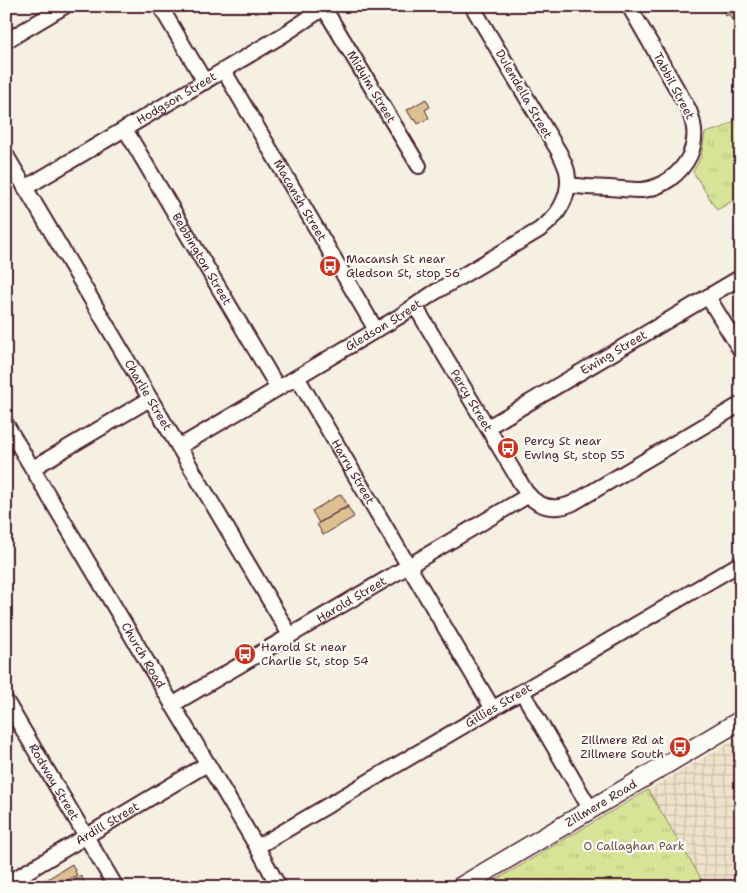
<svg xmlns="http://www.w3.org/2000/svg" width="747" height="893" viewBox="0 0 747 893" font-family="'Shantell Sans',sans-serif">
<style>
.industrial{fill:url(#industrial-grid)}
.park{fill:url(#park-tufts);stroke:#908261}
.building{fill:#dcc091;stroke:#4a1f2b}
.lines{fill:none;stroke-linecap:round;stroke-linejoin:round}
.minor-casing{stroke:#4a1f2b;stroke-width:18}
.major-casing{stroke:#4a1f2b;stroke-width:21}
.minor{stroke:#fdfcf7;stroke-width:14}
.major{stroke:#fdfcf7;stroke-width:18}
.labels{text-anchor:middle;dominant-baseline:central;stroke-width:4.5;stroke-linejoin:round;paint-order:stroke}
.street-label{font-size:12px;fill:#4a1f2b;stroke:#fdfcf7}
.poi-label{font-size:12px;fill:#4a1f2b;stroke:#fdfcf7;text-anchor:start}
.park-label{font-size:12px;fill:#6d5046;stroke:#fdfcf7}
</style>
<defs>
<pattern id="industrial-grid" width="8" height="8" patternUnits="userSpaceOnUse" patternTransform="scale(1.25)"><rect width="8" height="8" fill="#eee2ca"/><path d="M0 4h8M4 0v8" fill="none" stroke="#cec1ae"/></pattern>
<pattern id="park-tufts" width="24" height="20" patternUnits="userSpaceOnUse" patternTransform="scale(1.25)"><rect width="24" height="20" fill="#d7e497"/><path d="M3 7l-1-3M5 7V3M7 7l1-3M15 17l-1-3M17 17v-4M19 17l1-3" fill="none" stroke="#bac382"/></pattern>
</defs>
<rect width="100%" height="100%" fill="#f6f0e3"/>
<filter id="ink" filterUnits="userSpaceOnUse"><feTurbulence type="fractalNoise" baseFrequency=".02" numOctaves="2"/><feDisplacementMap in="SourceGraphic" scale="10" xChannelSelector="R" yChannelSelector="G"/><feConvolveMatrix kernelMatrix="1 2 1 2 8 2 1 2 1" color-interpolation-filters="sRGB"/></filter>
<g filter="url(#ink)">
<!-- industrial -->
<path class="industrial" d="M741,736V887H706L648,790Z"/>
<!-- park -->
<path class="park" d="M741,117V196L717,210L693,172L701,157L705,133L722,128Z
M648,790L706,887H484Z"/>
<!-- building -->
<path class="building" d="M733,6H741V15L732,20L729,14L726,16L724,12Z
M426,99L430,107L425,110L429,118L418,124L415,119L413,120L407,110Z
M341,494L348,506L319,523L312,511Z
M348,507L354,517L323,535L317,524L342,509L343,510Z
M72,864L77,875L63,883V882L59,884L58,882L51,887L46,880Z
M81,876L85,883L79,887H60L69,881L70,883Z"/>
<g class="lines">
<!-- minor casing -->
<g class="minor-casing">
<g id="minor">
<path d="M160,6L205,82"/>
<path id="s1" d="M324,8L419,166"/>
<path d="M6,41L65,6"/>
<path id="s2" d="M224,71L376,330"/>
<path id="s3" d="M125,129L278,388"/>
<path id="s4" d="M6,155L290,635"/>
<path d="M568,185C582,187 596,188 610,188C621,189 631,190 642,190C662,188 681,174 690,155C697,139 695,125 689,110L629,6"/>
<path id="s5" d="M25,188L283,35L327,6"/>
<path d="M708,297L741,351"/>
<path id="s6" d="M415,306L526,492C538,508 555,511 573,503L741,404"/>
<path id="s7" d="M297,377L493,709"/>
<path id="s8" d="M6,424L257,847L279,887"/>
<path id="s9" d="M488,427L741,277"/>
<path id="s10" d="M179,447L400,316L432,294L539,230C558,217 572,195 567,171C565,164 562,158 559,152L472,6"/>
<path d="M33,468L150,399"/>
<path d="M522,692L591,810"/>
<path id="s11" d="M6,701L116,887"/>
<path id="s12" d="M172,705L529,495"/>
<path id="s13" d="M257,847L741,563"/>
<path id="s14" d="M6,884L207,764"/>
</g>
</g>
<!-- major casing -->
<g class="major-casing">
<g id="major">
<path id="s15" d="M460,887L741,720"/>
</g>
</g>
<!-- minor -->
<use href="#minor" class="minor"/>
<!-- major -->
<use href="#major" class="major"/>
</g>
</g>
<!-- icons -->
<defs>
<g id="bus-disc" transform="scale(1.125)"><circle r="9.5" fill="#c8321e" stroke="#fdfcf7"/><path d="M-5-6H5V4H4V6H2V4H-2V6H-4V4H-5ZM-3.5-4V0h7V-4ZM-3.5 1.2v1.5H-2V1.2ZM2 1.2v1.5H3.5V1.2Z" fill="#fff"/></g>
</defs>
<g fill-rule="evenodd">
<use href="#bus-disc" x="330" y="266"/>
<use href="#bus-disc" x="508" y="448"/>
<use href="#bus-disc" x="245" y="654"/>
<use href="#bus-disc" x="680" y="747"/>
</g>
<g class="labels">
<!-- street labels -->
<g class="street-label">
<text transform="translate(674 86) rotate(62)">Tabbil Street</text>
<text stroke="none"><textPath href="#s1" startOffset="92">Midyim Street</textPath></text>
<text transform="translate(524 94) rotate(60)">Dulendella Street</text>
<text stroke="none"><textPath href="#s5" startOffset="176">Hodgson Street</textPath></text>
<text stroke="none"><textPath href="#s2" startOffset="150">Macansh Street</textPath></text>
<text stroke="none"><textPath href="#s3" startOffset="151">Bebbington Street</textPath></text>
<text stroke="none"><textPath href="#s10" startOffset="238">Gledson Street</textPath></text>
<text stroke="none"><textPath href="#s9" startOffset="146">Ewing Street</textPath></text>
<text stroke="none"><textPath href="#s4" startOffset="279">Charlie Street</textPath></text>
<text stroke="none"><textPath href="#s6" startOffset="110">Percy Street</textPath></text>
<text stroke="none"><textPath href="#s7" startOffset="110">Harry Street</textPath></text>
<text stroke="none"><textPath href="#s12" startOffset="208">Harold Street</textPath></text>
<text stroke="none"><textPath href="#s8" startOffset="269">Church Road</textPath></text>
<text stroke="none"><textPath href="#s13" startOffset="280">Gillies Street</textPath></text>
<text stroke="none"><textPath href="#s11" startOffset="94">Rodway Street</textPath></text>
<text stroke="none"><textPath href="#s15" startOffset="164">Zillmere Road</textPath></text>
<text stroke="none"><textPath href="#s14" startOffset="118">Ardill Street</textPath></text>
</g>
<!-- poi labels -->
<g class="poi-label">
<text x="346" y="259">Macansh St near<tspan x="346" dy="14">Gledson St, stop 56</tspan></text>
<text x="524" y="441">Percy St near<tspan x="524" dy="14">Ewing St, stop 55</tspan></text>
<text x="261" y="647">Harold St near<tspan x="261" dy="14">Charlie St, stop 54</tspan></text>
<text x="664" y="740" text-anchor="end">Zillmere Rd at<tspan x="664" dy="14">Zillmere South</tspan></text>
</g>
<!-- park labels -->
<g class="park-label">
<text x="634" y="846">O Callaghan Park</text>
</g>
</g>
<!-- margin -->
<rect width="747" height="893" fill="none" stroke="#fdfcf7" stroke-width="25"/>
<rect x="12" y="12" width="722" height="868" fill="none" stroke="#4a1f2b" stroke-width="2" filter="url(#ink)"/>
</svg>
